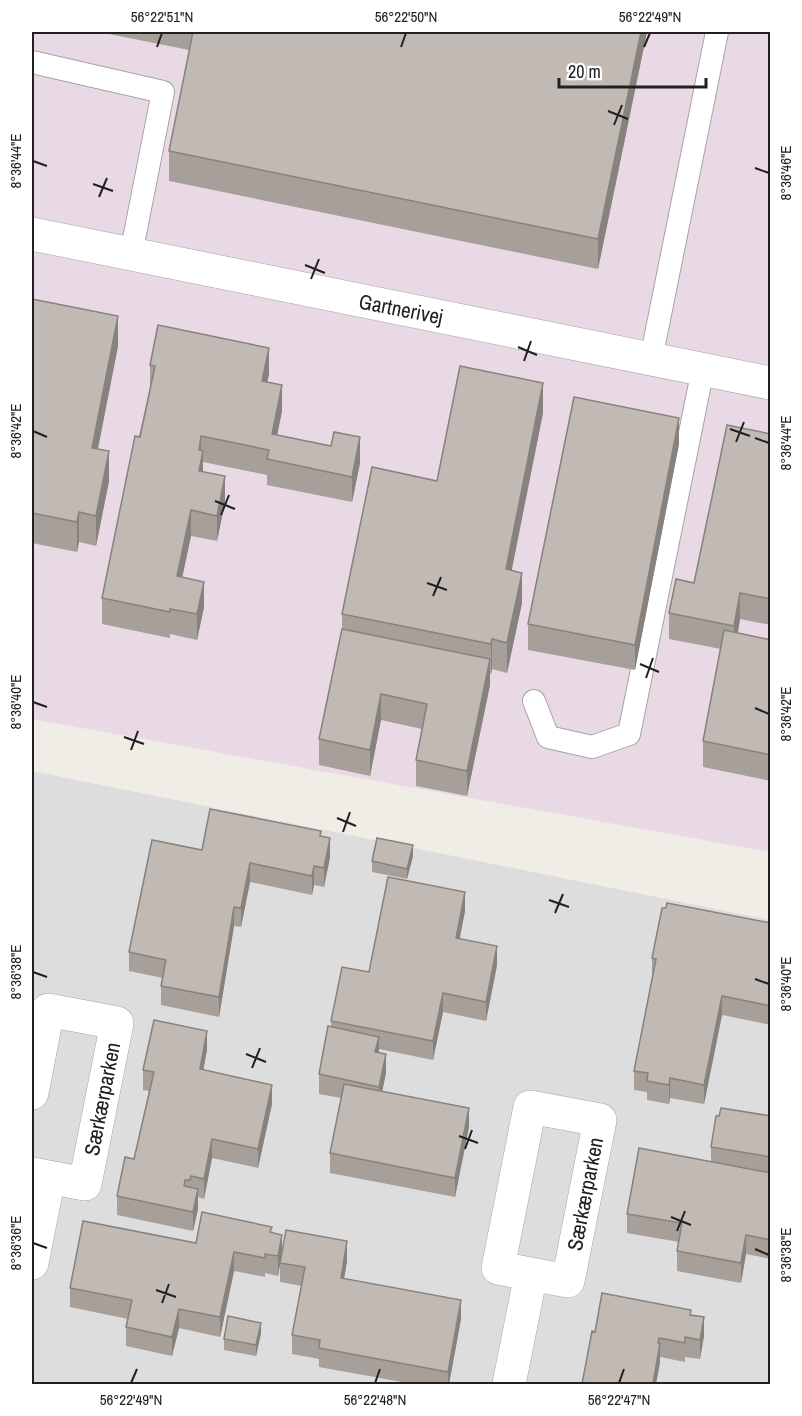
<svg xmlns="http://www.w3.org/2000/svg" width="802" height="1416" viewBox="0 0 802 1416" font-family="'Archivo Narrow',sans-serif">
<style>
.residential{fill:#dedddd}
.industrial{fill:#e9d9e5}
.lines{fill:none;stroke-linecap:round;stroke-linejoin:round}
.service-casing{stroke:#a4a4a4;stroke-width:24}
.minor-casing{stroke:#a4a4a4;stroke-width:34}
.tertiary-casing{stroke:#a4a4a4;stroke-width:34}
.service{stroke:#fff;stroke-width:22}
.minor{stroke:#fff;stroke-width:33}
.tertiary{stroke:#fff;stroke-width:33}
.wall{fill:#a69f9a}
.shaded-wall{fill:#87827d}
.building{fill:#c1b9b3;stroke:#87827d;stroke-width:1.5}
.ticks{fill:none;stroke:#202020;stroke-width:2}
.labels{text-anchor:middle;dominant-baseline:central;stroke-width:6;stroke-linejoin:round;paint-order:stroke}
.street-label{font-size:21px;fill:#202020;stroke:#fff}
.neatline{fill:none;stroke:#202020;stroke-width:2}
.ticks-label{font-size:15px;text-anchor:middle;fill:#202020}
</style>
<rect width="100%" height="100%" fill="#f0ede6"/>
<!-- residential -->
<path class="residential" d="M32,771L770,920V1384H32Z"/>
<!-- industrial -->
<path class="industrial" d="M32,32H770V852L32,719Z"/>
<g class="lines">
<!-- service casing -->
<g class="service-casing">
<path id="service" d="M32,62L163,92L131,254
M651,359L717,32
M534,701L548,737L592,747L629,734L703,369"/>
</g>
<!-- minor casing -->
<g class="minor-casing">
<path id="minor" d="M32,1093L48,1010L117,1023L85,1184L32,1174
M530,1107L600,1120L568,1281L498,1268Z
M32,1263L49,1177
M509,1384L531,1274"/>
</g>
<!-- tertiary casing -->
<g class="tertiary-casing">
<path id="tertiary" d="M32,234L770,383"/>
</g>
<!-- service -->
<use href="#service" class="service"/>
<!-- minor -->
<use href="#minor" class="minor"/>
<!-- tertiary -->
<use href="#tertiary" class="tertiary"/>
</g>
<!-- wall -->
<path class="wall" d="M99,32H647L598,269L169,181V151L189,50Z
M32,299L118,346L98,449L109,481L96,546L79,542L77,552L32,543Z
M150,365L269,374L267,382L282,411L277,435L360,463L352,502L267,485V475L203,462V472L225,502L217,541L191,536L182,577L204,607L197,640L170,634V638L102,624V598L150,388Z
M543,413L511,571L522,603L507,673L492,669L491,674H490V685L467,796L416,786V760L422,729L381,720L370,776L319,765V739L342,629V614L437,481Z
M771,434V625L740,619L738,633L771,640V781L703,767V741L721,649L669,639V613L694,583Z
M679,444L635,670L528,650V624Z
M321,836L330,857L324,887L314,885L312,895L250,882L241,927L234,926L219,1017L161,1005V986L163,978L129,971V952L202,850Z
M413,856L407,879L372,872V861Z
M465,911L459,939L497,965L486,1021L443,1012L433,1060L379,1049V1053L386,1073L382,1092L469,1127L455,1197L330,1173V1153L341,1098L319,1094V1074L331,1027V1021L369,972Z
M771,923V1025L722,1015L704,1104L670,1098L669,1104L647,1100V1092L634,1090V1071L652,977V958Z
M207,1050L203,1070L272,1104L258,1168L212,1158L204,1199L198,1197V1209L193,1231L117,1215V1196L134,1159L149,1091L143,1090V1070Z
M771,1116V1259L746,1254L741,1283L677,1271V1251L679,1242L627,1233V1214L711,1162V1147Z
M272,1232L282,1252L347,1261L344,1278L461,1319L449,1384H413L319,1367V1359L292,1354V1335L302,1286L280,1282V1264L278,1276L265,1273V1277L234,1271L220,1337L179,1328L172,1356L126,1346V1327L128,1319L70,1307V1288L196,1243Z
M690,1315L704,1336L700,1359L685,1357V1362L660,1357V1363L595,1332Z
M261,1333L256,1356L224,1350V1339Z"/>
<!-- shaded-wall -->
<path class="shaded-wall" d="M641,32H647L598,269V239Z
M118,316V346L92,478V448Z
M269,348V374L262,407V381Z
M543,383V413L506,599V569Z
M282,385V411L272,460V434Z
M679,418V444L635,670V645Z
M201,436V459L203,451V476L199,497V450Z
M360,437V463L352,502V477Z
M109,451V481L96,546V516Z
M225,476V502L217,541V516Z
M191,510V536L177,602V576Z
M79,512V542L77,552V522Z
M522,573V603L507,673V643Z
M204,582V607L197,640V614Z
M740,593V619L734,652V626Z
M492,639V669L491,674V644Z
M490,659V685L467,796V771Z
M381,694V720L370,776V750Z
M330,838V857L324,887V868Z
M413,845V856L407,879V869Z
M250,863V882L241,927V908Z
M314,866V885L312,895V876Z
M465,892V911L456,958V938Z
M234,907V926L219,1017V997Z
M497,946V965L486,1021V1002Z
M443,993V1012L433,1060V1041Z
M722,996V1015L704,1104V1085Z
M207,1031V1050L200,1088V1069Z
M379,1037V1056L375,1052Z
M386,1054V1073L379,1106V1087Z
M670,1078V1098L669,1104V1085Z
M272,1085V1104L258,1168V1149Z
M469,1108V1127L455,1197V1178Z
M212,1139V1158L204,1199V1179Z
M198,1189V1209L193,1231V1212Z
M282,1235V1254L278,1276V1256Z
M746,1235V1254L741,1283V1263Z
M347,1241V1261L341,1297V1278Z
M234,1252V1271L220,1337V1317Z
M461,1300V1319L449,1384H448V1372Z
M179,1309V1328L172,1356V1337Z
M704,1317V1336L700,1359V1340Z
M261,1323V1333L256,1356V1345Z
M659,1338V1351L660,1343V1363L656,1384H653Z"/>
<!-- building -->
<path class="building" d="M193,32H641L598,239L169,151Z
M32,299L118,316L92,448L109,451L96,516L79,512L77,522L32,513Z
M158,325L269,348L262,381L282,385L272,434L331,446L334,432L360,437L352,477L267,459L269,450L201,436L199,450L203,451L199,471L225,476L217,516L191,510L177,576L204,582L197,614L170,609V612L102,598L135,436L140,437L155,366L150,365Z
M460,366L543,383L506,569L522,573L507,643L492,639L491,644L342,614L372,467L437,481Z
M574,397L679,418L635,645L528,624Z
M727,425L771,434V599L740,593L734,626L669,613L676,579L694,583Z
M342,629L490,659L467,771L416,760L427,704L381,694L370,750L319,739Z
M724,630L771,640V755L703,741Z
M210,809L321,831L320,836L330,838L324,868L314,866L312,876L250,863L241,908L234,907L219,997L161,986L166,960L129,952L152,840L202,850Z
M377,838L413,845L407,869L372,861Z
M388,877L465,892L456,938L497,946L486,1002L443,993L433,1041L331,1021L342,967L369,972Z
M667,903L771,923V1006L722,996L704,1085L670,1078L669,1085L647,1081L648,1073L634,1071L656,959L652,958L662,908H666Z
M154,1020L207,1031L200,1069L272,1085L258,1149L212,1139L204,1179L191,1176L190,1180H185L184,1186L198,1189L193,1212L117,1196L125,1157L134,1159L154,1072L143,1070Z
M328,1026L379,1037L375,1052L386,1054L379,1087L319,1074Z
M344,1084L469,1108L455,1178L330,1153Z
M721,1108L771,1116V1157L711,1147L716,1116H719Z
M639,1148L771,1173V1240L746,1235L741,1263L677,1251L682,1223L627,1214Z
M202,1212L272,1227L270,1232L282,1235L278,1256L265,1254V1258L234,1252L220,1317L179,1309L172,1337L126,1327L132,1300L70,1288L83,1221L196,1243Z
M286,1230L347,1241L341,1278L461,1300L448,1372L319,1348L320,1340L292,1335L305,1267L280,1263Z
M602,1293L691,1310L690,1315L704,1317L700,1340L685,1337V1343L659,1338L658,1343H660L653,1384H582L592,1331L595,1332Z
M228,1316L261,1323L256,1345L224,1339Z"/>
<!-- ticks -->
<path class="ticks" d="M157,47L162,33M401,47L406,33M644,47L650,33M608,111L628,119M614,125L622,105M33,161L47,166M755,168L769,173M93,184L113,191M99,197L107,178M305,265L325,273M311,279L319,259M518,347L537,355M524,361L531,341M730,429L750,436M33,431L47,437M755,438L769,443M736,442L744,422M215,501L235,509M221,515L229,495M427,583L447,590M433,596L441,577M640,664L659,672M646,678L653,658M33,702L47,707M755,708L769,714M124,737L144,744M131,750L138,731M337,818L356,826M343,832L350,812M549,900L569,907M555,913L563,894M33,972L47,977M755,979L769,984M246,1054L266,1062M252,1068L260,1048M459,1136L478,1143M465,1149L472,1130M671,1217L691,1225M677,1231L685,1211M33,1243L47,1248M755,1249L769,1255M156,1290L176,1297M162,1303L169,1284M131,1383L137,1369M375,1383L380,1369M619,1383L624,1369"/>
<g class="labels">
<!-- street labels -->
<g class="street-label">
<text transform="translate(401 309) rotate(11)">Gartnerivej</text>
<text transform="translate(102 1099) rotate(-79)">Særkærparken</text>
<text transform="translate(585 1194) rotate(-79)">Særkærparken</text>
</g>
</g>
<!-- border -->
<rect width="802" height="1416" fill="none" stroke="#ffffff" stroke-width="66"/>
<!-- scale -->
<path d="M559 78v9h147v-9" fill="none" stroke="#202020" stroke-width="3"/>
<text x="568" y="78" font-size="18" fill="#202020" stroke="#ffffff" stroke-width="4.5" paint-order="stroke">20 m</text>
<rect x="33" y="33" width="736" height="1350" class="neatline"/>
<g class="ticks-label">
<text x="162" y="22">56°22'51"N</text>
<text x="406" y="22">56°22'50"N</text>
<text x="650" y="22">56°22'49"N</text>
<text transform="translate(16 161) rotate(-90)" y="5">8°36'44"E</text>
<text transform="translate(786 173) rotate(-90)" y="5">8°36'46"E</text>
<text transform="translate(16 431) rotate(-90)" y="5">8°36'42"E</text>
<text transform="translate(786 443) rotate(-90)" y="5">8°36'44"E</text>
<text transform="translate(16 702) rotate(-90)" y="5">8°36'40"E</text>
<text transform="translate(786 714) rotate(-90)" y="5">8°36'42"E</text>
<text transform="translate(16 972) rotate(-90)" y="5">8°36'38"E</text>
<text transform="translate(786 984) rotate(-90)" y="5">8°36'40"E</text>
<text transform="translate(16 1243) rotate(-90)" y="5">8°36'36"E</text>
<text transform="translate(786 1255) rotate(-90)" y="5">8°36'38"E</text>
<text x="131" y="1405">56°22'49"N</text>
<text x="375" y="1405">56°22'48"N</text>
<text x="619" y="1405">56°22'47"N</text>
</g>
</svg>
